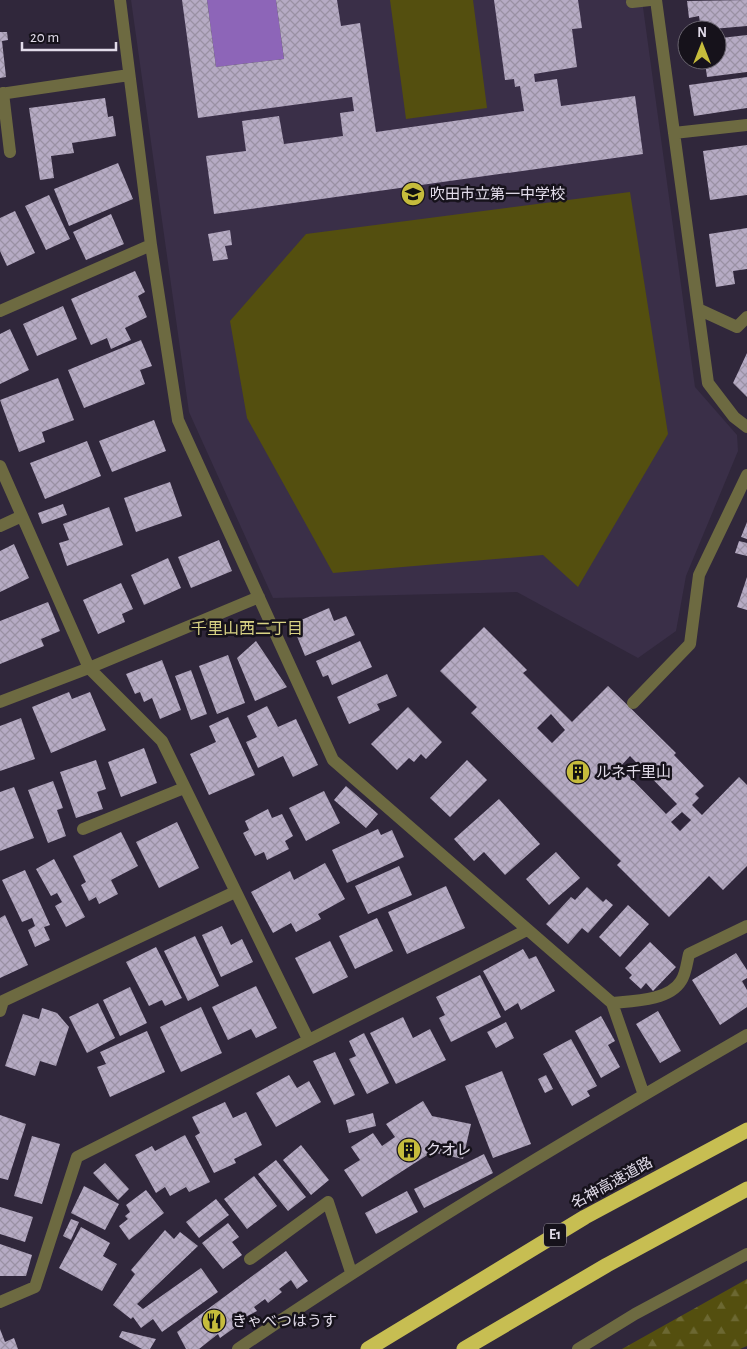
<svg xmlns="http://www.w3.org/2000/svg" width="747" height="1349" viewBox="0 0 747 1349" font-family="'Alegreya Sans','Noto Sans JP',sans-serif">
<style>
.built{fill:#3a2f48}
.forest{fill:url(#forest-firs)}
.pitch{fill:#544f0f}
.water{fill:#8d65b8}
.building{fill:url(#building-cross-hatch);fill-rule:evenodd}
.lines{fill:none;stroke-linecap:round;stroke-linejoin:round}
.minor{stroke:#6d6a41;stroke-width:12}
.highway{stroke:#c7be52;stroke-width:15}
.labels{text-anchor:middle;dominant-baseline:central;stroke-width:5;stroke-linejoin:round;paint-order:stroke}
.shield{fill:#16121b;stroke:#a59fac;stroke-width:1}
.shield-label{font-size:14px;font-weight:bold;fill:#e2dcea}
.poi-label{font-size:15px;fill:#e2dcea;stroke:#16121b;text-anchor:start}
.street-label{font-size:15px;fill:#e2dcea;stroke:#16121b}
.neighbourhood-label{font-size:16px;fill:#d8d284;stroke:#16121b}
</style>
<defs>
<pattern id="forest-firs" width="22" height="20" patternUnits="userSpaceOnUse" patternTransform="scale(1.25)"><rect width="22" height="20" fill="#544f0f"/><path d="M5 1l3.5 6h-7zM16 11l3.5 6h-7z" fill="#6c6832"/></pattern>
<pattern id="building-cross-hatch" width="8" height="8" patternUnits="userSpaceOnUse" patternTransform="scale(1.25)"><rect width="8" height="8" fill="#b6abc4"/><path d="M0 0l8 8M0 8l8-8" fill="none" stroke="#9a91a4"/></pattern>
</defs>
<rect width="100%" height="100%" fill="#30273b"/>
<!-- built -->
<path class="built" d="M131,0H642L695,387L737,435L738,451L686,576L676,631L638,658L517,592L273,598L189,412Z"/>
<!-- forest -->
<path class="forest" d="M747,1279V1346L740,1349H622Z"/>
<!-- pitch -->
<path class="pitch" d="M390,0H473L487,108L406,119Z
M630,192L668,434L578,587L543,555L333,573L247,418L230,321L306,234Z"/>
<!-- water -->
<path class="water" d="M207,0H276L284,59L216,67Z"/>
<!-- building -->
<path class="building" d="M182,0H207L216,67L284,59L276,0H337L341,26L360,23L376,132L524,111L520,86L515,87L514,79L505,80L494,0H578L582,28L572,29L577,67L534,74L535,82L557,79L561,106L635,96L643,154L214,214L206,156L246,151L242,121L279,116L284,144L343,136L340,113L354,111L352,97L198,118Z
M747,0V26L701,30L699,16L689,18L687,1Z
M0,32H7L8,40L2,41L6,77L0,78Z
M747,35V72L707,77L705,62L690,64L689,60H717V44L722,43L721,38Z
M747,77V108L694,116L689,85Z
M105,98L108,117L113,116L116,136L72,143L74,153L51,156L54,178L40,180L29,108Z
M747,145V195L710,200L703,151Z
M118,163L133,199L69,226L54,189Z
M49,195L70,239L46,250L25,206Z
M15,211L35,253L7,266L0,251V218Z
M111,214L124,244L86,260L73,232Z
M747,228V269L733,271L735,284L716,287L709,234Z
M230,230L232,245L225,246L228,259L213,261L208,234Z
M135,271L145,292L138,296L147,317L125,328L131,340L111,349L107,338L91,345L71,299Z
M63,306L77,339L37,356L23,324Z
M10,329L29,370L0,384V334Z
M141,340L152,366L140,370L145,384L84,408L68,370Z
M747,353V397L733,383Z
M58,378L74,420L42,432L45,442L19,452L0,400Z
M154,420L166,451L112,472L99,441Z
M87,441L101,476L45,499L30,463Z
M170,482L182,516L136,532L124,498Z
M63,504L67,515L42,524L38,513Z
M109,507L123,545L67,566L59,543L69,540L63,524Z
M747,522V539L741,537Z
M219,540L232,571L191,588L178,557Z
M739,541L747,543V556L735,553Z
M14,544L29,578L0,592V551Z
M168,558L181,588L144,605L131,575Z
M747,577V610L737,607Z
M121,583L133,609L122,614L125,622L98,634L83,600Z
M48,602L60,631L41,639L44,646L0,664V621Z
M329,608L334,621L346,616L355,635L305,656L292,624Z
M484,627L527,670L523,673L572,722L608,686L676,753L674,755L704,786L695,794L699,798L692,805L702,815L739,777L747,785V866L723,890L709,876L669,917L617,865L621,861L471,713L477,707L440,671ZM551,714L565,730L552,743L537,728ZM630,756L677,804L666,814L620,767ZM682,812L691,820L680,831L671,822Z
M256,641L287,687L255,701L237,658Z
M360,641L372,667L332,685L328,675L323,677L316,661Z
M228,655L245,703L217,714L199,666Z
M162,660L181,710L160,719L152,698L144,702L140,692L135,694L126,674Z
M191,670L207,714L191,720L175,676Z
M387,674L397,696L377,704L380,710L349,724L337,697Z
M69,692L72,699L90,692L106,730L51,753L32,707Z
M267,706L278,727L296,719L318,765L293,777L283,756L258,768L246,742L257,737L247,716Z
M408,707L442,742L426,759L421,754L414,762L409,758L397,770L371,744Z
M228,717L255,775L209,795L190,754L216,742L209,726Z
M21,718L35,759L0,771V726Z
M144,748L157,783L121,797L108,762Z
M96,760L106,789L97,792L103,809L76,818L60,772Z
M467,760L487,780L450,817L430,798Z
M53,781L63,808L57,810L66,836L48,843L28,790Z
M346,786L378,814L366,828L334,800Z
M14,787L34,838L0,851V792Z
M324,791L340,823L306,841L289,808Z
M499,799L540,844L505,875L484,852L474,861L454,839Z
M268,809L272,818L282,814L293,836L285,841L289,849L267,860L264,852L255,856L243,833L249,830L245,821Z
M177,822L199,868L159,888L136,842Z
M378,829L381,835L392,830L404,857L347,883L332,850Z
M121,832L138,866L111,880L118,894L99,904L96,897L89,901L81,885L86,882L73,856Z
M556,852L580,878L549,905L526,879Z
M54,859L85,917L66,927L55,906L62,902L57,893L51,896L36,869Z
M325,863L345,899L318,914L321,919L296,932L291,923L273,933L251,892L290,871L294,880Z
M399,866L412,895L368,914L355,886Z
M25,870L50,925L44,927L50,940L35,947L28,930L35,926L32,918L22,922L2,880Z
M446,886L465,928L407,954L388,912Z
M587,887L603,902L606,899L613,905L588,933L582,928L568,944L546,924L571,897L575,900Z
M628,905L649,924L620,957L599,937Z
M5,915L28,965L0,978V918Z
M377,918L393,951L355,969L339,936Z
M222,926L231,945L242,939L253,962L221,977L202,935Z
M195,936L219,986L188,1001L164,951Z
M330,941L348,977L313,994L295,958Z
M650,942L676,967L653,991L646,983L641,989L629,978L632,975L625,968Z
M156,947L182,998L165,1006L162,1000L149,1006L126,962Z
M523,949L529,959L536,956L555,991L521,1010L518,1003L505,1011L483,971Z
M736,953L747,970V978L742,981L747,990V1007L720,1025L692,980Z
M480,975L501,1017L451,1042L439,1018L445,1015L436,997Z
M256,986L277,1028L256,1038L251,1029L228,1040L212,1007Z
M130,987L147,1023L120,1036L103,1000Z
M98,1003L115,1038L87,1053L69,1017Z
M201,1007L222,1053L181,1072L160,1027Z
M42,1008L57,1013L69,1027L56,1066L40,1061L35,1076L5,1066L23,1014L39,1019Z
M658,1011L681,1051L660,1063L636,1024Z
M601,1016L615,1041L608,1045L620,1067L601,1078L575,1031Z
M403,1017L413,1038L430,1029L446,1060L396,1084L370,1033Z
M506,1022L514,1038L496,1048L487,1032Z
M147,1031L165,1072L110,1097L97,1067L106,1064L100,1052Z
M364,1033L389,1083L367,1094L349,1059L356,1056L349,1041Z
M571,1039L597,1086L587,1091L590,1096L572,1106L543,1054Z
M335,1052L355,1095L334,1105L313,1061Z
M502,1071L531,1144L493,1158L465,1086Z
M289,1075L297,1088L309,1081L321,1102L276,1127L256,1093Z
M546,1075L553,1089L545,1093L538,1079Z
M423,1101L432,1116L471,1124L463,1159L432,1152L362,1197L344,1170L360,1160L351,1147L373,1133L382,1146L395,1137L386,1124Z
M225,1102L233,1118L246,1112L262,1145L234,1159L236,1163L214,1173L195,1136L200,1133L192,1117Z
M373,1113L376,1126L349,1133L346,1120Z
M0,1115L26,1124L8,1180L0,1178Z
M185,1135L210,1182L189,1192L186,1187L170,1196L165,1187L156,1193L135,1155L152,1146L155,1151Z
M32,1136L60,1144L42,1204L14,1196Z
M301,1145L329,1180L311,1195L283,1160Z
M484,1154L493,1173L424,1208L414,1189Z
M276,1160L306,1197L288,1211L258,1174Z
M105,1163L129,1189L118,1200L93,1173Z
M254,1176L277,1206L247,1229L224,1199Z
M84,1186L119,1204L105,1230L71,1213Z
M146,1190L164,1213L129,1240L119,1226L128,1219L125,1216L130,1212L126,1205Z
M407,1191L418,1212L376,1234L365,1213Z
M216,1199L229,1215L199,1238L186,1222Z
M0,1207L33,1217L25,1242L0,1234Z
M71,1219L79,1222L71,1240L63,1236Z
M228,1223L239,1237L232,1242L242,1255L223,1269L202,1243Z
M81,1227L110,1243L103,1256L117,1264L102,1291L59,1268Z
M165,1230L174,1239L180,1232L198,1246L137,1304L143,1309L201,1268L218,1292L162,1332L153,1319L141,1328L133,1317L131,1319L113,1305L135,1274L131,1270Z
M0,1244L32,1255L26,1276H0Z
M286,1251L308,1281L297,1289L291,1280L279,1289L282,1292L268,1303L265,1299L254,1307L257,1311L234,1323L237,1326L220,1338L218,1334L199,1349H186L177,1332Z
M0,1329L5,1342L14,1338L18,1349H0Z
M122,1331L156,1339L150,1349H142L119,1337Z"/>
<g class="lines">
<!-- minor -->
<path class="minor" d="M120,0L151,245L178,420L333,760L612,1003L644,1095
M656,0L708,383L734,417L747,427
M632,2L650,0
M3,93L10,152
M0,94L129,75
M674,133L747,125
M698,309L737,327L747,317
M0,311L151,245
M0,466L89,668L162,741L308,1039
M0,526L22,516
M0,702L89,668L259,597
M633,703L690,644L699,575L747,475
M83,829L184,788
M612,1003C632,1001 669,1001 681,981C686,974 687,962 689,954L747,926
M0,1011L3,1001L235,892
M250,1259L328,1202L351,1272
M0,1302L35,1287L77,1157L527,930
M238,1349C403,1237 574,1135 747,1035
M578,1349L635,1314L747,1254"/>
<!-- highway -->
<path class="highway" d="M368,1349L585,1217L747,1130
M464,1349L607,1265L747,1189"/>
</g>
<!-- icons -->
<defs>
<g id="school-disc" transform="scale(1.25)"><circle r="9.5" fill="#c6bc3c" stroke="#16121b"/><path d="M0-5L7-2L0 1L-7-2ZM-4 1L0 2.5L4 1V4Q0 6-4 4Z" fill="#111"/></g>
<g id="building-disc" transform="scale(1.25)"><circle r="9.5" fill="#c6bc3c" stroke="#16121b"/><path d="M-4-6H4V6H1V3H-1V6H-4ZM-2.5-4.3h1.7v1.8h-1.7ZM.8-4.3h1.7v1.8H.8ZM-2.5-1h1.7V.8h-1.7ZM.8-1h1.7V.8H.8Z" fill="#111"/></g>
<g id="restaurant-disc" transform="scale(1.25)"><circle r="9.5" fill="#c6bc3c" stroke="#16121b"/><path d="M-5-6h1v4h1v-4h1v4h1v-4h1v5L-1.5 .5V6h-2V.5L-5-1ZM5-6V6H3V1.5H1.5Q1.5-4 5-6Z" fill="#111"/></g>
</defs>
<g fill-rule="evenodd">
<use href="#school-disc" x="413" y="194"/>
<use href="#building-disc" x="578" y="772"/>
<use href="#building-disc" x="409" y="1150"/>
<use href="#restaurant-disc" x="214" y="1321"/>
</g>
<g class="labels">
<!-- shield labels -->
<rect class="shield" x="544" y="1223.5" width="22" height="23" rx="4"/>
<g class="shield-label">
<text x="555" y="1235">E1</text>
</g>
<!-- poi labels -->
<g class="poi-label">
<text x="430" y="194">吹田市立第一中学校</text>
<text x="596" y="772">ルネ千里山</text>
<text x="426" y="1150">クオレ</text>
<text x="232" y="1321">きゃべつはうす</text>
</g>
<!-- street labels -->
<g class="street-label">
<text transform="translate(612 1183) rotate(-29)">名神高速道路</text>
</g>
<!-- neighbourhood labels -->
<g class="neighbourhood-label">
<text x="247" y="629">千里山西二丁目</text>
</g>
</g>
<!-- north arrow -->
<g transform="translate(702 45)"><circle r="24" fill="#16121b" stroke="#68636e"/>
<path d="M0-4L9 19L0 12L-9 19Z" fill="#c6bc3c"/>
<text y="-8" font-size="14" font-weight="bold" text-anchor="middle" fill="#e2dcea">N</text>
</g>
<!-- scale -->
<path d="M22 42v8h94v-8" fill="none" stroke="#e2dcea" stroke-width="2.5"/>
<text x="30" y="42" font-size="15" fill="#e2dcea" stroke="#16121b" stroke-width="4" paint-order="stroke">20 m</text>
</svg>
